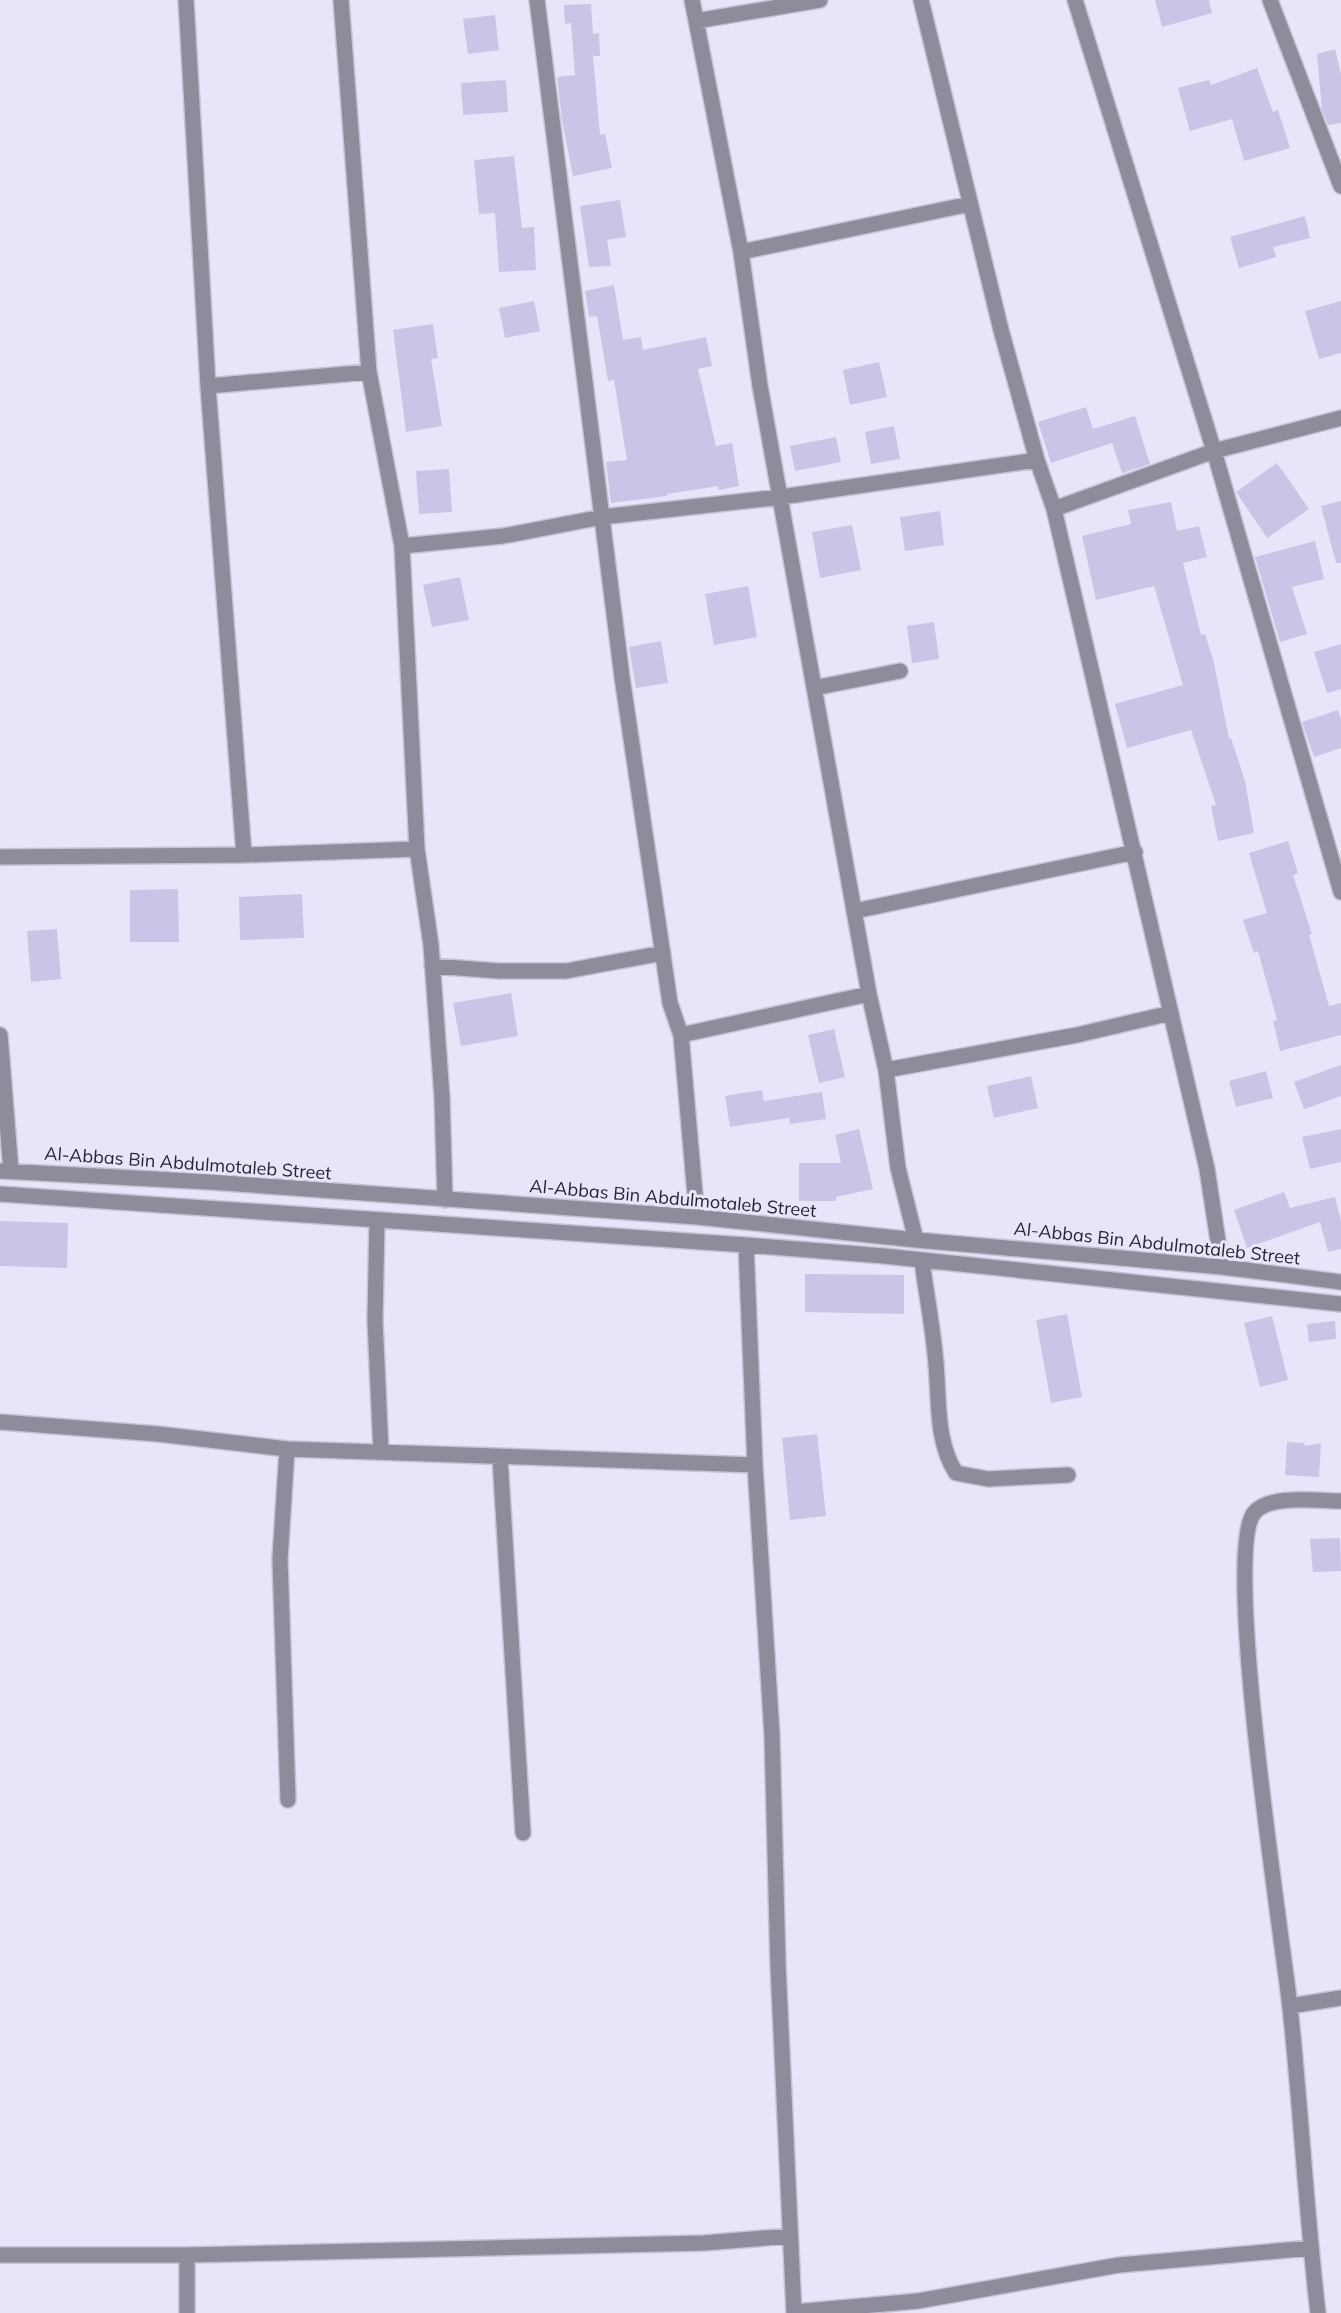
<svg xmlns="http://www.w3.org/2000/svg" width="1341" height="2313" viewBox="0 0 1341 2313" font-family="Mulish,sans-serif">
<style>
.building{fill:#c9c5e6}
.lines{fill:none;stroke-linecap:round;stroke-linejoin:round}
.minor-casing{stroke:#c4c2d5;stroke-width:18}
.minor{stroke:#8e8c9a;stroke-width:15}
.labels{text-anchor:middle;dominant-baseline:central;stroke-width:6;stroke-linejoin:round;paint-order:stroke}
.street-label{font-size:18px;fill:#272532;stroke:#e7e5f9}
</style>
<rect width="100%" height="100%" fill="#e7e5f9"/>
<!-- building -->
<path class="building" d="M1155,0H1209L1212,13L1162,27Z
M591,4L593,34L599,33L600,56H593L600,135L605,134L612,168L573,176L562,120L557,77L575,75L571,23L565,24L564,5Z
M495,15L499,50L468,54L463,19Z
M1335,49L1341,74V123L1328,125L1322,110L1317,54Z
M1257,68L1273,112L1278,110L1290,148L1244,161L1232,119L1190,131L1178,88L1209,80L1211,85Z
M506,80L508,112L463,115L461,83Z
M514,156L522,228L534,227L536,270L499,272L495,213L479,214L474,160Z
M620,200L626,237L607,240L611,266L589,267L580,206Z
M1305,216L1310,238L1273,247L1276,257L1239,268L1230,237Z
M614,285L623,340L641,337L643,350L706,337L712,366L698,369L716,446L732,443L739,486L719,490L718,486L667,494V496L611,503L606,462L627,460L614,380L608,381L597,316L589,317L585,291Z
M534,301L540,331L505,338L499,308Z
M1341,301V353L1319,359L1305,311Z
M433,324L438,358L431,359L442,426L406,432L393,330Z
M879,362L887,397L850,405L843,370Z
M1086,407L1093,429L1135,416L1150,464L1122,473L1112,443L1051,463L1038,422Z
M894,426L900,459L871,464L865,432Z
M836,437L841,462L795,471L790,446Z
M1277,463L1309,509L1267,538L1236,492Z
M449,469L452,512L419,514L416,471Z
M1341,501V563H1336L1321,506Z
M1171,502L1177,531L1199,526L1207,557L1183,563L1201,635L1205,634L1214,663L1229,739L1231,738L1245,781L1254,833L1218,841L1211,806L1216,805L1191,730L1127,748L1115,704L1183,685L1154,586L1096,600L1082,536L1131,524L1128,510Z
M940,511L944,545L905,551L900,517Z
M852,525L861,570L820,578L812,532Z
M1315,541L1324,579L1292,587L1307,634L1280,642L1255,557Z
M460,577L469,620L432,627L423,585Z
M748,586L757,637L714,645L705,594Z
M934,622L939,659L912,663L907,626Z
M661,641L668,683L636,688L629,647Z
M1341,644V689L1327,693L1314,652Z
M1338,710L1341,719V748L1314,757L1302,722Z
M1288,841L1298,873L1293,875L1312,934L1309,935L1329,1006L1341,1003V1035L1280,1051L1273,1021L1277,1020L1258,951L1254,953L1243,920L1267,913L1249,853Z
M178,889L179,942H130V890Z
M302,894L304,938L240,940L239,897Z
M57,929L61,979L31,982L27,931Z
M511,993L518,1036L461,1046L453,1003Z
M834,1029L845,1077L819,1083L808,1035Z
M1341,1065V1096L1304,1109L1294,1082Z
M1266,1071L1273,1098L1236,1107L1229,1081Z
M1031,1076L1038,1108L994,1118L987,1086Z
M762,1090L764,1101L822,1092L826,1119L790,1124L789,1118L730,1127L725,1096Z
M859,1129L873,1189L836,1197V1201H799V1163H841L835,1135Z
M1341,1129V1162L1310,1169L1302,1137Z
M1284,1192L1290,1208L1335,1197L1341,1221V1249L1328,1252L1320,1222L1247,1248L1234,1210Z
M0,1221L68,1223L67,1268L0,1266Z
M805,1274L904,1275V1314L805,1312Z
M1067,1314L1082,1397L1051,1403L1036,1320Z
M1272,1316L1288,1380L1260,1387L1244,1323Z
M1335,1321L1336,1339L1309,1342L1307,1324Z
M817,1434L826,1516L790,1520L782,1438Z
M1287,1442L1304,1443L1305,1446L1321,1443L1319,1477L1285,1475Z
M1340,1538L1341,1571L1313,1572L1310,1539Z"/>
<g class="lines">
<!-- minor casing -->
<g class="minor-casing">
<path id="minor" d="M186,0L208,386L244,855
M341,0L369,372L402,546L417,849L431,945L442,1097L445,1200
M537,0L622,677L670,1003L681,1035L697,1217
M692,0L741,252L760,386L869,994L886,1070L898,1168L916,1240
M921,0L1001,330L1037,460L1054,509L1207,1169L1222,1267
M1075,0L1214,451L1341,892
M1270,0L1341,186
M696,21L820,0
M741,252L970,204
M208,386L369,372
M1054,509L1214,451L1341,418
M402,546L503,536L602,517L781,497L1037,460
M814,688L900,671
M0,857L244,855L417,849
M855,911L1135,852
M432,966L499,971H566L663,953
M0,1035L11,1171
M681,1035L869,994
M886,1070L1077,1035L1171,1013
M0,1171L210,1182L697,1217L916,1240L1222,1267L1341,1282
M0,1194L746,1245L884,1256L1341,1304
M377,1220L375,1321L381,1452
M746,1245L755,1465L772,1735L778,1965L794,2313
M922,1261C926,1292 932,1323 935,1354C940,1393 934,1439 956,1473L988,1479L1068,1475
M0,1422L158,1434L287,1449L755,1465
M287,1449L280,1559L288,1800
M500,1458L523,1833
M1290,2006L1341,1998
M0,2255H187V2313
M187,2255L704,2243L790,2236
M794,2312L918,2301L1119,2265L1311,2248
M1318,2313C1306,2211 1301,2109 1290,2007C1282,1935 1222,1553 1254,1513C1268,1494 1319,1501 1341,1501"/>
</g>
<!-- minor -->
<use href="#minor" class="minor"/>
</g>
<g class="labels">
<!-- street labels -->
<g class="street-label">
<text transform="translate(188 1163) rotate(4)">Al-Abbas Bin Abdulmotaleb Street</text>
<text transform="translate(673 1198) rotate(5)">Al-Abbas Bin Abdulmotaleb Street</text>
<text transform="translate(1157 1243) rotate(6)">Al-Abbas Bin Abdulmotaleb Street</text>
</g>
</g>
</svg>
